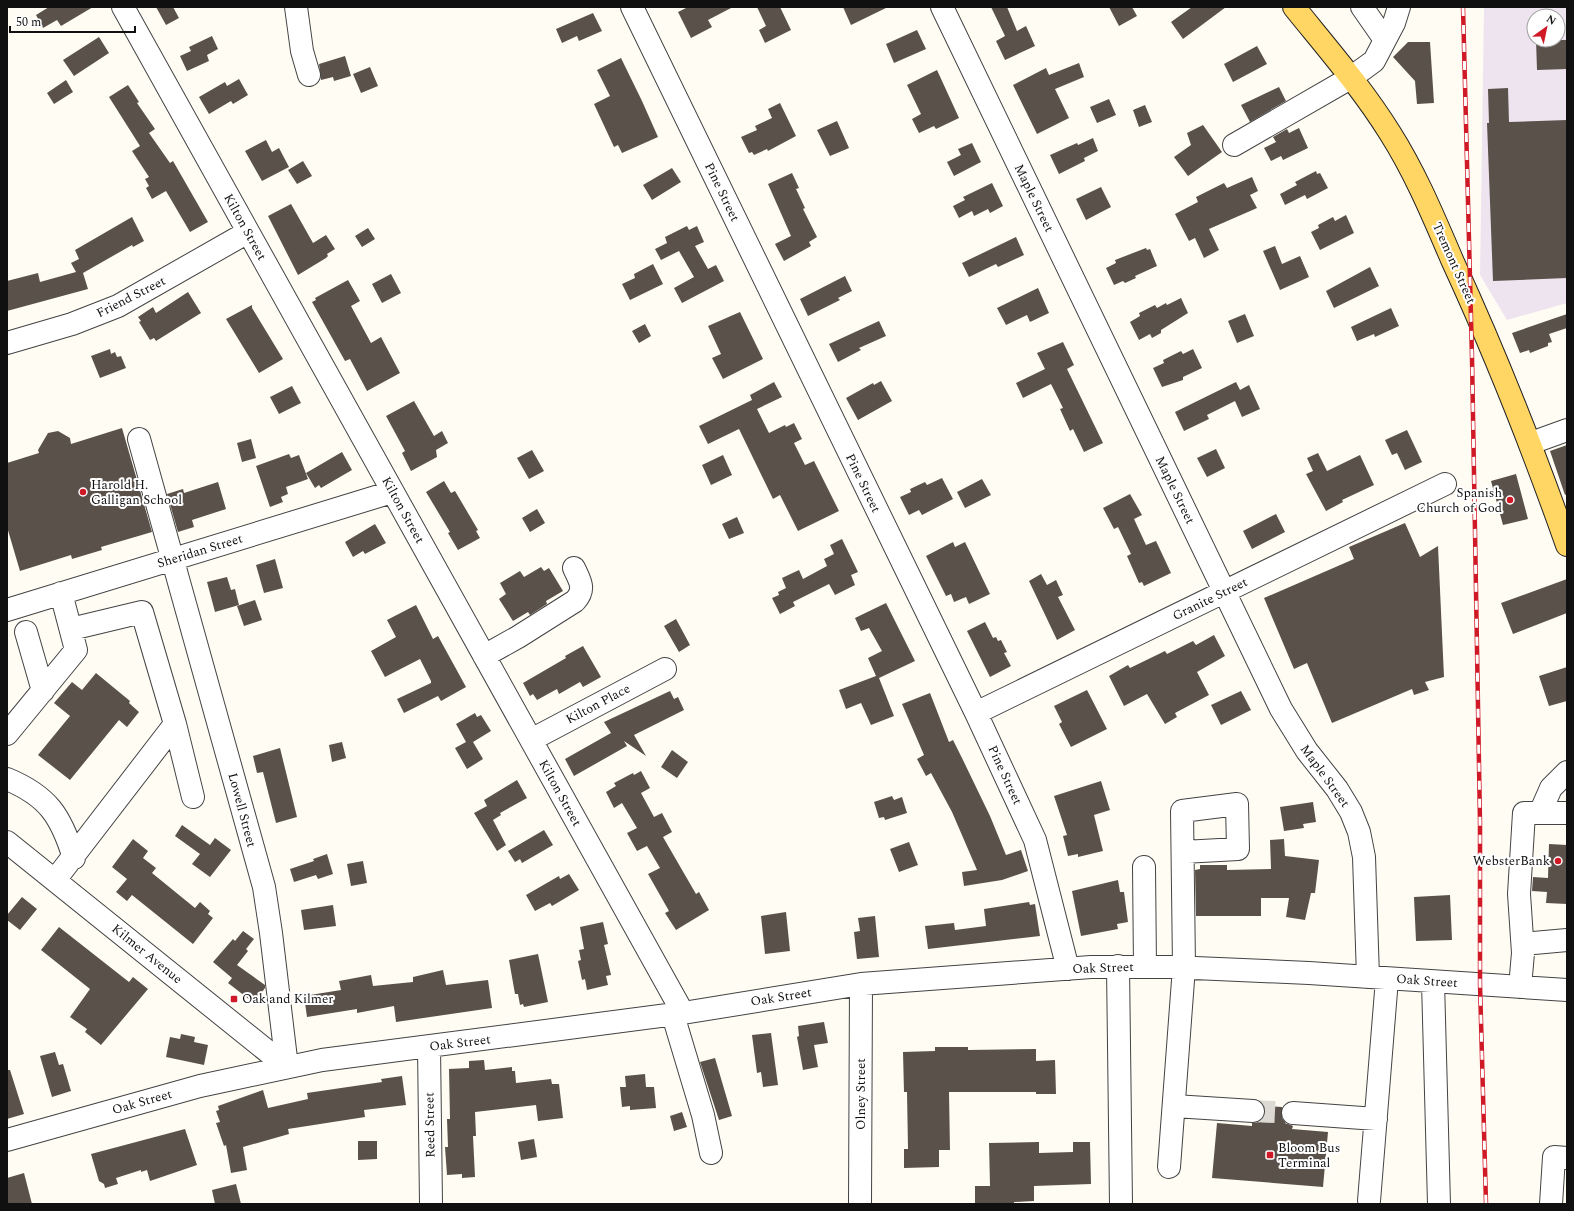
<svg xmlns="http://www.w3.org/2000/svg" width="1574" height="1211" viewBox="0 0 1574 1211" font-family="Spectral,serif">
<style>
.industrial{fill:#eee4ef;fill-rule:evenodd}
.building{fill:#5a514b}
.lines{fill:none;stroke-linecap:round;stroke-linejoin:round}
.minor-tunnel{stroke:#dbd9d2;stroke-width:22;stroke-dasharray:22 11;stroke-linecap:butt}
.minor-casing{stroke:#434343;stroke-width:24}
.major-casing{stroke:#212121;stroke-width:24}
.minor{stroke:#fff;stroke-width:22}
.major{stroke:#ffd564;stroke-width:22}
.rail-casing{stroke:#d01927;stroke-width:4.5}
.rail{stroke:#fff;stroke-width:3;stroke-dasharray:9;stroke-linecap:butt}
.poi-dot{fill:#d01927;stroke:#fff;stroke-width:1.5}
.labels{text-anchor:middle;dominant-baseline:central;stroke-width:4;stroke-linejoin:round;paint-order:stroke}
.street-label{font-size:13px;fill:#101010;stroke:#fff}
.poi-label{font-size:13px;fill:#101010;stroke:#fff;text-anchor:start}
</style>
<rect width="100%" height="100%" fill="#fffcf4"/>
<!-- industrial -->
<path class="industrial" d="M1484,7H1567V303L1507,320L1480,275ZM1534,16H1558V40H1534Z"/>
<!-- building -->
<path class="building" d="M49,7H93L61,26L57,20L43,28L36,15Z
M156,7H173L179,18L166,25Z
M688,7H733L708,20L712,27L691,38L678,12Z
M757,7H780L791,30L765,43L759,30L766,26Z
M843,7H888L851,25Z
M991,7H1007L1017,31L1026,26L1035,46L1005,60L996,41L1005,36Z
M1109,7H1132L1137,16L1119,26Z
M1192,7H1226L1183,39L1171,22Z
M593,13L602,31L579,41L577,36L562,43L556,29Z
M917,30L926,49L894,63L886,44Z
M212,36L218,49L207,55L209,61L187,71L180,56L191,51L189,47Z
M99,37L109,53L74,76L63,60Z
M1536,40H1567V69L1537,70Z
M1408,42H1430L1434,103L1417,104L1415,81L1393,57Z
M1257,46L1267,64L1233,82L1224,64Z
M345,56L351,76L334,81L333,77L321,80L319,64Z
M621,58L642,101L658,137L622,153L618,145L614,147L594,104L610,96L597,70Z
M1079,63L1084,77L1055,89L1069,118L1037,134L1013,85L1046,68L1049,75Z
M370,67L378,86L361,93L353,74Z
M937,70L959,118L936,129L934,126L919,133L912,119L921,114L907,85Z
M239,79L248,95L233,104L231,101L209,114L199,97L225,82L227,86Z
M66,80L73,92L54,104L47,93Z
M128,85L139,102L137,103L155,129L149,133L170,163L173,161L208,222L190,232L166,191L152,199L146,188L149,186L145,179L149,177L132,151L140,146L109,97Z
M1279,87L1286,101L1250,122L1241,105Z
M1508,88L1509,122L1567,120V278L1493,281L1487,123H1489L1488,89Z
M1109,99L1116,115L1097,123L1090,107Z
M780,103L796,136L768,151L767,149L754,155L752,152L749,153L741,137L757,130L755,126L772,118L768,109Z
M1145,105L1152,122L1139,127L1133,110Z
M837,121L849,148L830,156L817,130Z
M1203,125L1222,152L1188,176L1174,157L1191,145L1187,133Z
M1299,128L1308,148L1283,160L1281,156L1271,161L1264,148L1276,142L1273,137L1287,129L1289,133Z
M1093,138L1098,151L1084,158L1085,161L1059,174L1050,155L1077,143L1078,145Z
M266,140L272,152L279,148L289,167L262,181L245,151Z
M972,143L981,162L954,176L947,162L961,155L958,149Z
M303,161L312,176L297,184L288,170Z
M672,168L681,182L652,200L643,185Z
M1316,171L1317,174L1320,173L1328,188L1307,199L1305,195L1285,205L1280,194L1297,185L1295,182Z
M792,173L799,188L796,189L805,208L803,209L817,237L809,242L811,246L784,261L775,244L791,236L768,184Z
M1252,177L1258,191L1250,195L1257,208L1209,229L1219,250L1204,258L1195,238L1189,241L1175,214L1198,202L1196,197L1224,183L1227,188Z
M992,183L1003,206L990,213L988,209L974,216L972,211L959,218L953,206L965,200L963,197Z
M1101,187L1111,207L1086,220L1076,199Z
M291,204L313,243L326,235L335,249L327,254L328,256L326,258L298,275L268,216Z
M1346,215L1354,233L1320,250L1311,232L1319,228L1318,225L1333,217L1335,221Z
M132,217L144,241L133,247L132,245L83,273L88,289L7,311V281L38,273L40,282L76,272L71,263L79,259L75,250Z
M687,226L689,230L697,226L704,242L695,246L708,269L716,265L724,281L682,303L674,288L694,277L679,251L661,260L655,249L667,243L665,237Z
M368,228L375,239L362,247L355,236Z
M1016,237L1024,255L998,267L996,264L969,277L962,263Z
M1275,246L1282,264L1300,256L1309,277L1280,290L1263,251Z
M1146,248L1147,250L1150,249L1157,266L1135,276L1136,278L1125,283L1123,281L1114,285L1106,268L1116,263L1115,260Z
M653,264L663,284L630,300L622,284L635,278L634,274Z
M1370,267L1379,286L1334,308L1326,291Z
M391,274L401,293L382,303L372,284Z
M845,276L852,291L838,298L840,300L808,316L800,299Z
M348,280L360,301L351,306L371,343L381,337L400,373L367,391L350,359L345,361L312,302L316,300L315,298Z
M1038,288L1049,313L1030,322L1027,315L1006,325L997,308Z
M188,292L201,313L156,341L154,338L150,340L139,322L141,321L138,317L153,307L156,313Z
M1181,298L1188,313L1161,330V333L1152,338L1150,334L1139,340L1130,322L1140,316L1139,313L1155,305L1157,308L1166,303L1167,305Z
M252,305V308L283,359L259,373L226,319Z
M1391,308L1399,326L1375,337L1374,334L1357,341L1351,327Z
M740,312L763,359L723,379L712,358L721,354L708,326Z
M1245,314L1254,336L1237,343L1228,321Z
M1567,314V328L1549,334L1552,342L1548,343V346L1530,353L1529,350L1520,353L1512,333Z
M879,321L886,336L859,348L861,350L838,362L829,344Z
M645,324L651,336L639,343L632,331Z
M1063,342L1074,365L1067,369L1103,443L1084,452L1073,429L1070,431L1060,409L1063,408L1051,384L1023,398L1016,383L1045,369L1037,353Z
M110,349L111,354L115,352L117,357L121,356L126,368L100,378L91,356Z
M1193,349L1202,368L1183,377V380L1162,387L1153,368L1164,363L1163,360L1181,351L1183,354Z
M881,381L892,401L858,420L846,398L873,383L874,385Z
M774,382L782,397L757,409L769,433L785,425L786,427L794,423L802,439L794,443L805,465L814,461L839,511L798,531L780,495L773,499L739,429L708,444L699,426L752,400L750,395Z
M1236,382L1240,390L1249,385L1260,409L1242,417L1235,401L1207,415L1209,419L1184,431L1175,412Z
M292,386L301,403L279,414L270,397Z
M414,401L434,436L442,431L448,443L436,450L437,457L411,471L402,453L405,451L386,416Z
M122,428L152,532L101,547L102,550L72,559L71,555L20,571L7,527V463L39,453L38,450L48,433L58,431L70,438L71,444Z
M1407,430L1422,462L1405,470L1397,453L1392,455L1385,440Z
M251,439L256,458L242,462L237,443Z
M1567,445V494L1565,495L1550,451Z
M1216,449L1225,468L1207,477L1197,458Z
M532,450L544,471L529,479L517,458Z
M342,452L352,470L321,488L319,485L315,488L306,473Z
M1318,453L1327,471L1360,455L1374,485L1342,500L1343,502L1326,511L1306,474L1313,471L1307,458Z
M289,454L291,458L299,455L308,479L286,487L288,494L281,497L283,502L270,507L256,466Z
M723,455L732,475L711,485L702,465Z
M1516,474L1528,519L1503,525L1491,481Z
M942,478L953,499L922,515L919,510L909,515L900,497L911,492L910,489L925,482L927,485Z
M982,479L991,495L965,508L957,492Z
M444,481L451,493L455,491L478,530L476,531L480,538L458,550L448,533L450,532L426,492Z
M218,482L226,509L192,520L194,527L178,532L167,494L183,489L184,493Z
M1130,494L1142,515L1134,519L1146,545L1156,541L1171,573L1144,586L1142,582L1139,583L1127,556L1131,554L1118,527L1114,529L1103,508Z
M537,509L545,523L530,532L522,518Z
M1276,514L1285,532L1252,549L1243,531Z
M737,517L744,533L729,539L722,524Z
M1405,523L1420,557L1438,546L1444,677L1425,682L1429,690L1414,695L1412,689L1332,723L1307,663L1294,669L1264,598L1354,559L1349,547Z
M375,524L386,543L365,554L363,551L353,557L345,542Z
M842,539L858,572L851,575L855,585L835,595L829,584L793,602L795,606L780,614L772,598L779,595L778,592L786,588L782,578L799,570L803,579L827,566L824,559L834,554L830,545Z
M953,542L955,547L965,542L990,594L969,604L966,597L954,602L951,594L946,596L926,556Z
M275,559L283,588L264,593L256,565Z
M541,567L544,571L549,568L563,591L546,601L547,604L530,615L528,612L513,621L499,599L506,594L500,583L520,571L524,577Z
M1041,574L1047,585L1056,580L1063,595L1058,597L1075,630L1057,640L1029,581Z
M227,577L231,590L235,589L239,605L215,612L207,582Z
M1567,579V613L1513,634L1501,603Z
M255,600L262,620L244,626L237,606Z
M886,603L915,661L879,678L894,716L871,725L861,703L846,709L839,690L876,676L868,658L882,651L869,628L861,631L855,618Z
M416,605L433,639L438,636L466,687L441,701L438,696L404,713L397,699L431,683V681L420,659L385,677L371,651L396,637L387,620Z
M676,619L690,645L679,652L664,626Z
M985,622L993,638L996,637L998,641L1001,640L1007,652L1004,653L1011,666L990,677L967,631Z
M1214,635L1225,656L1197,672L1209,695L1175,713L1177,717L1165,724L1147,694L1124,706L1109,676L1128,665L1130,668L1165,651L1167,654L1193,641L1196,645Z
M583,646L601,677L583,687L580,682L559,694L557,689L537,700L533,694L530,696L523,683L566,658L565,656Z
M1567,667V701L1549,706L1539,676Z
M96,673L130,701L129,703L139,712L127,727L119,720L70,780L38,755L70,716L54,703L72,682L82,690Z
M1087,690L1107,729L1071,747L1059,724L1062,722L1054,706Z
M670,691L674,699L678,697L684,710L634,735L646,756L624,741L627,746L574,776L565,759L611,733L604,722Z
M1241,691L1251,710L1221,725L1211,705Z
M930,693L949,742L953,740L962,758L990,816L1006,855L1021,850L1028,871L1002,880L964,886L962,872L977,870L952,812L931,773L926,776L917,759L924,755L902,704Z
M475,713L477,717L481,715L491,731L473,742L483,759L467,769L455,748L466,742L456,724Z
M342,742L346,758L332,762L329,745Z
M280,748L297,817L276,823L263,772L257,773L253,756Z
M672,750L688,762L677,778L661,767Z
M641,771L650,788L641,793L654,817L662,813L672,832L663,837L696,894L699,892L709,910L676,930L665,913L669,911L648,874L660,868L647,846L637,851L627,833L637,828L622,803L614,808L606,792L616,786L614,783L633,773L634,775Z
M517,780L527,798L500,813L501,815L493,820L506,845L497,851L474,813L487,806L484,800Z
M1101,781L1110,810L1094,815L1103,851L1078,857V854L1068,856L1063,836L1067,835L1054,796Z
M892,796L894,800L902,797L907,813L885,820L884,817L879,818L874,802Z
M1313,802L1316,822L1303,824L1304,828L1284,831L1280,807Z
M182,825L210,845L215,838L231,850L210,877L192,864L200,854L175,836Z
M544,830L553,845L522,863L520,859L515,862L508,851Z
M133,839L148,851L143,858L156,868L152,873L195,908L200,902L210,911L208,914L213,918L193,944L132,895L127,901L116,892L127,879L112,867Z
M1284,839L1285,856L1319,860L1315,893H1311L1305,920L1286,917L1289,898H1261V916H1196L1195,870L1200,869V865H1227V870L1271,869L1270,840Z
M909,842L918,865L899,872L890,849Z
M1549,844L1567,845V904L1546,903L1547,892L1532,891L1533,877L1548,878Z
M327,854L333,874L318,879L316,875L294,882L290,869L314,861L313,859Z
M363,861L367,883L351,886L347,864Z
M569,874L579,890L552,906L550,903L535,911L526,895L559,876L560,879Z
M1118,880L1120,892H1124L1128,922L1117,924L1118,929L1081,936L1072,891Z
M1450,895L1452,940L1416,941L1414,897Z
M22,897L37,909L20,930L7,920V915Z
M1029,902L1030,905L1035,904L1040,936L928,949L925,926L954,923L955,930L986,926L984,909Z
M333,905L336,926L304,930L301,910Z
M786,912L790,951L765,954L761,916Z
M875,916L879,957L857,959L854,932L860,931L858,918Z
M603,922L608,944L604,945L611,975L606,976L608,985L587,990L585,979L582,980L578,961L581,960L579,950L584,949L580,927Z
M59,927L129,982L133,977L148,989L101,1045L85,1032L87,1029L70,1017L90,989L41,950Z
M243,931L254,939L246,949L248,951L237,965L265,985V988L254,1003L228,983L232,978L213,962L233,939L235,941Z
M538,954L548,1002L524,1007L523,1004L520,1005L518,994H515L509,960Z
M443,970L446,985L488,980L492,1008L396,1022L394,1006L357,1013V1009L307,1017L304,996L341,990L339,981L371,975L373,986L413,982V977Z
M824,1022L828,1043L814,1045L818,1067L803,1070L797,1037L799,1036L798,1026Z
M771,1033L778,1085L763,1087L761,1072L757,1073L752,1035Z
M181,1034L195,1037L194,1042L208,1045L204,1065L166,1057L170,1037L180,1039Z
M935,1047H968V1050L1036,1049V1061L1055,1060L1056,1094H1036V1092H949L950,1150H939V1167L904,1168V1149H908L907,1092H904L903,1052L935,1051Z
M55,1052L59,1065L63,1064L71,1091L52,1097L40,1056Z
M715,1058L732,1116L719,1120L700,1062Z
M484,1060L485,1070L512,1067V1071H515L516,1083L551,1079L552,1084H559L563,1118L538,1121L536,1105L475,1112L476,1136H473L475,1177L462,1178V1174L447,1175L445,1147H448L447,1119H450L449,1069L469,1068V1061Z
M7,1070H10L24,1114L7,1119Z
M645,1074L646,1087H654L656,1108L630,1110V1106L622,1107L620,1087H626L625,1076Z
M402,1076L406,1105L364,1110L365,1117L288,1129L289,1134L243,1147L247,1170L231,1173L226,1145L224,1146L216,1123L220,1122L216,1111L219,1110L218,1106L263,1090L268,1108L308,1099L307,1093L382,1082L381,1079Z
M1264,1106L1282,1107V1118L1286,1123L1293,1126L1292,1129L1328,1132L1323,1187L1212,1178L1217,1123L1252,1126V1123L1259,1122L1264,1118L1265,1111Z
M682,1112L687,1127L674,1131L670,1116Z
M185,1129L197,1165L150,1181L147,1170L141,1172V1170L116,1178L118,1184L105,1188L104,1184L99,1181L91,1154Z
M534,1139L537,1157L521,1160L518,1142Z
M358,1141H377V1159L358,1160Z
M1039,1142V1153L1073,1152V1142H1090L1091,1184L1034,1186V1201L1014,1202V1204H975V1186H990L989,1143Z
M24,1173L32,1204H7V1178Z
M236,1184L241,1204H215L212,1190Z"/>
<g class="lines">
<!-- minor-tunnel -->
<path class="minor-tunnel" d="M1253,1111L1293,1113"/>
<!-- minor casing -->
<g class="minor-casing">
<path id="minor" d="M123,7L683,1013
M296,7L302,51L309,75
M632,7L976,713L1035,840L1068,969
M942,7L1281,709L1307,751L1337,789L1351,812L1359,832L1364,857L1368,977
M1362,7L1385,40
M1234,145L1352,77L1374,61L1394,23L1399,7
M7,343L72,324L118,306L248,232
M139,439L264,887L271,933L287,1067
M1531,443L1567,430
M7,610L392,492
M71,629L142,612L175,724L193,797
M26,632L43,691
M484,656L518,637L575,601C586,589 580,581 574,568
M976,713L1445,484
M7,734L76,650L61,593
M531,740L665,669
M7,779C48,796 61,816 74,858
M1540,813L1551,788L1567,772
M7,842L287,1067
M1144,867L1145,967
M55,880L175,724
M1523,944L1567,940
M1118,966L1121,1204
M1433,982L1439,1204
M1520,987L1523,953L1519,894L1524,813H1567
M673,1015L703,1115L711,1153
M429,1047L431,1204
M1174,1106L1253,1111
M1293,1113L1376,1119
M7,1140L200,1086L322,1060L683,1013L861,984L1091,967H1172L1309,973L1567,990
M1169,1167L1184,967L1182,811L1237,804L1238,849L1183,852
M1369,1201L1387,979
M860,1204L861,984
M1551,1204L1554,1157L1567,1158"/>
</g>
<!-- major casing -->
<g class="major-casing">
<path id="major" d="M1294,7C1327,48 1362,88 1390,133C1416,174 1434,218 1453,262C1496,355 1533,449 1567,545"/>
</g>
<!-- minor -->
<use href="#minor" class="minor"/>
<!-- major -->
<use href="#major" class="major"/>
<!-- rail casing -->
<g class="rail-casing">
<path id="rail" d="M1463,7L1472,357L1480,823V984L1486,1204"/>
</g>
<!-- rail -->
<use href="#rail" class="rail"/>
</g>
<!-- markers -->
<g class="poi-dot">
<circle cx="83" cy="492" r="4"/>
<circle cx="1510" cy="500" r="4"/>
<circle cx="1558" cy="861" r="4"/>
<rect x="230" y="995" width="8" height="8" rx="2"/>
<rect x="1266" y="1151" width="8" height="8" rx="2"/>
</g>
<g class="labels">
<!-- street labels -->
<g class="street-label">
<text transform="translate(722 192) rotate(64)">Pine Street</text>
<text transform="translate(1034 198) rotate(64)">Maple Street</text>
<text transform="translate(245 227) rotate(61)">Kilton Street</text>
<text transform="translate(1454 263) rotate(66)">Tremont Street</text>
<text transform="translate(131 297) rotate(-27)">Friend Street</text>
<text transform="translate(863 483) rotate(64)">Pine Street</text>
<text transform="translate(1175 490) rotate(64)">Maple Street</text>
<text transform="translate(403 510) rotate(61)">Kilton Street</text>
<text transform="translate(200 551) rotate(-17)">Sheridan Street</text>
<text transform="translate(1210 599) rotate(-26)">Granite Street</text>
<text transform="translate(598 704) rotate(-28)">Kilton Place</text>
<text transform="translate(1005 775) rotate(65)">Pine Street</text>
<text transform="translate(1325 776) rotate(54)">Maple Street</text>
<text transform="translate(560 793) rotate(61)">Kilton Street</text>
<text transform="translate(242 810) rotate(75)">Lowell Street</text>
<text transform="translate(147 954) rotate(39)">Kilmer Avenue</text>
<text transform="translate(1103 968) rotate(-2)">Oak Street</text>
<text transform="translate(1427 981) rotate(4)">Oak Street</text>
<text transform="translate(781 997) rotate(-9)">Oak Street</text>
<text transform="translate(460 1043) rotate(-7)">Oak Street</text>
<text transform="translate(861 1094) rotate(-90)">Olney Street</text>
<text transform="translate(142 1102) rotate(-16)">Oak Street</text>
<text transform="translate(430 1125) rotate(-91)">Reed Street</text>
</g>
<!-- poi labels -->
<g class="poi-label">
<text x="91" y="485">Harold H.<tspan x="91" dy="15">Galligan School</tspan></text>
<text x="1502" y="493" text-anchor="end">Spanish<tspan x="1502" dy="15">Church of God</tspan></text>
<text x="1550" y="861" text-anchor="end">WebsterBank</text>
<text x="242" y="999">Oak and Kilmer</text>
<text x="1278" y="1148">Bloom Bus<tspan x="1278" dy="15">Terminal</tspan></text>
</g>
</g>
<!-- border -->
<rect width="1574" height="1211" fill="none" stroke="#101010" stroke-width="16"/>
<!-- north arrow -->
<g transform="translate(1546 28) rotate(33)"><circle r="19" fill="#ffffff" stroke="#9f9f9f"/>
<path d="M0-3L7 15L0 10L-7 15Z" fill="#d01927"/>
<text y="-6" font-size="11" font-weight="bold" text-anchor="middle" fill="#101010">N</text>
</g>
<!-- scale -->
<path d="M10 26v6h125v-6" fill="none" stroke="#101010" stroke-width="2"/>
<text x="16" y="26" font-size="12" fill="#101010" stroke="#ffffff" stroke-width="3" paint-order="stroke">50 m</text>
</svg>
